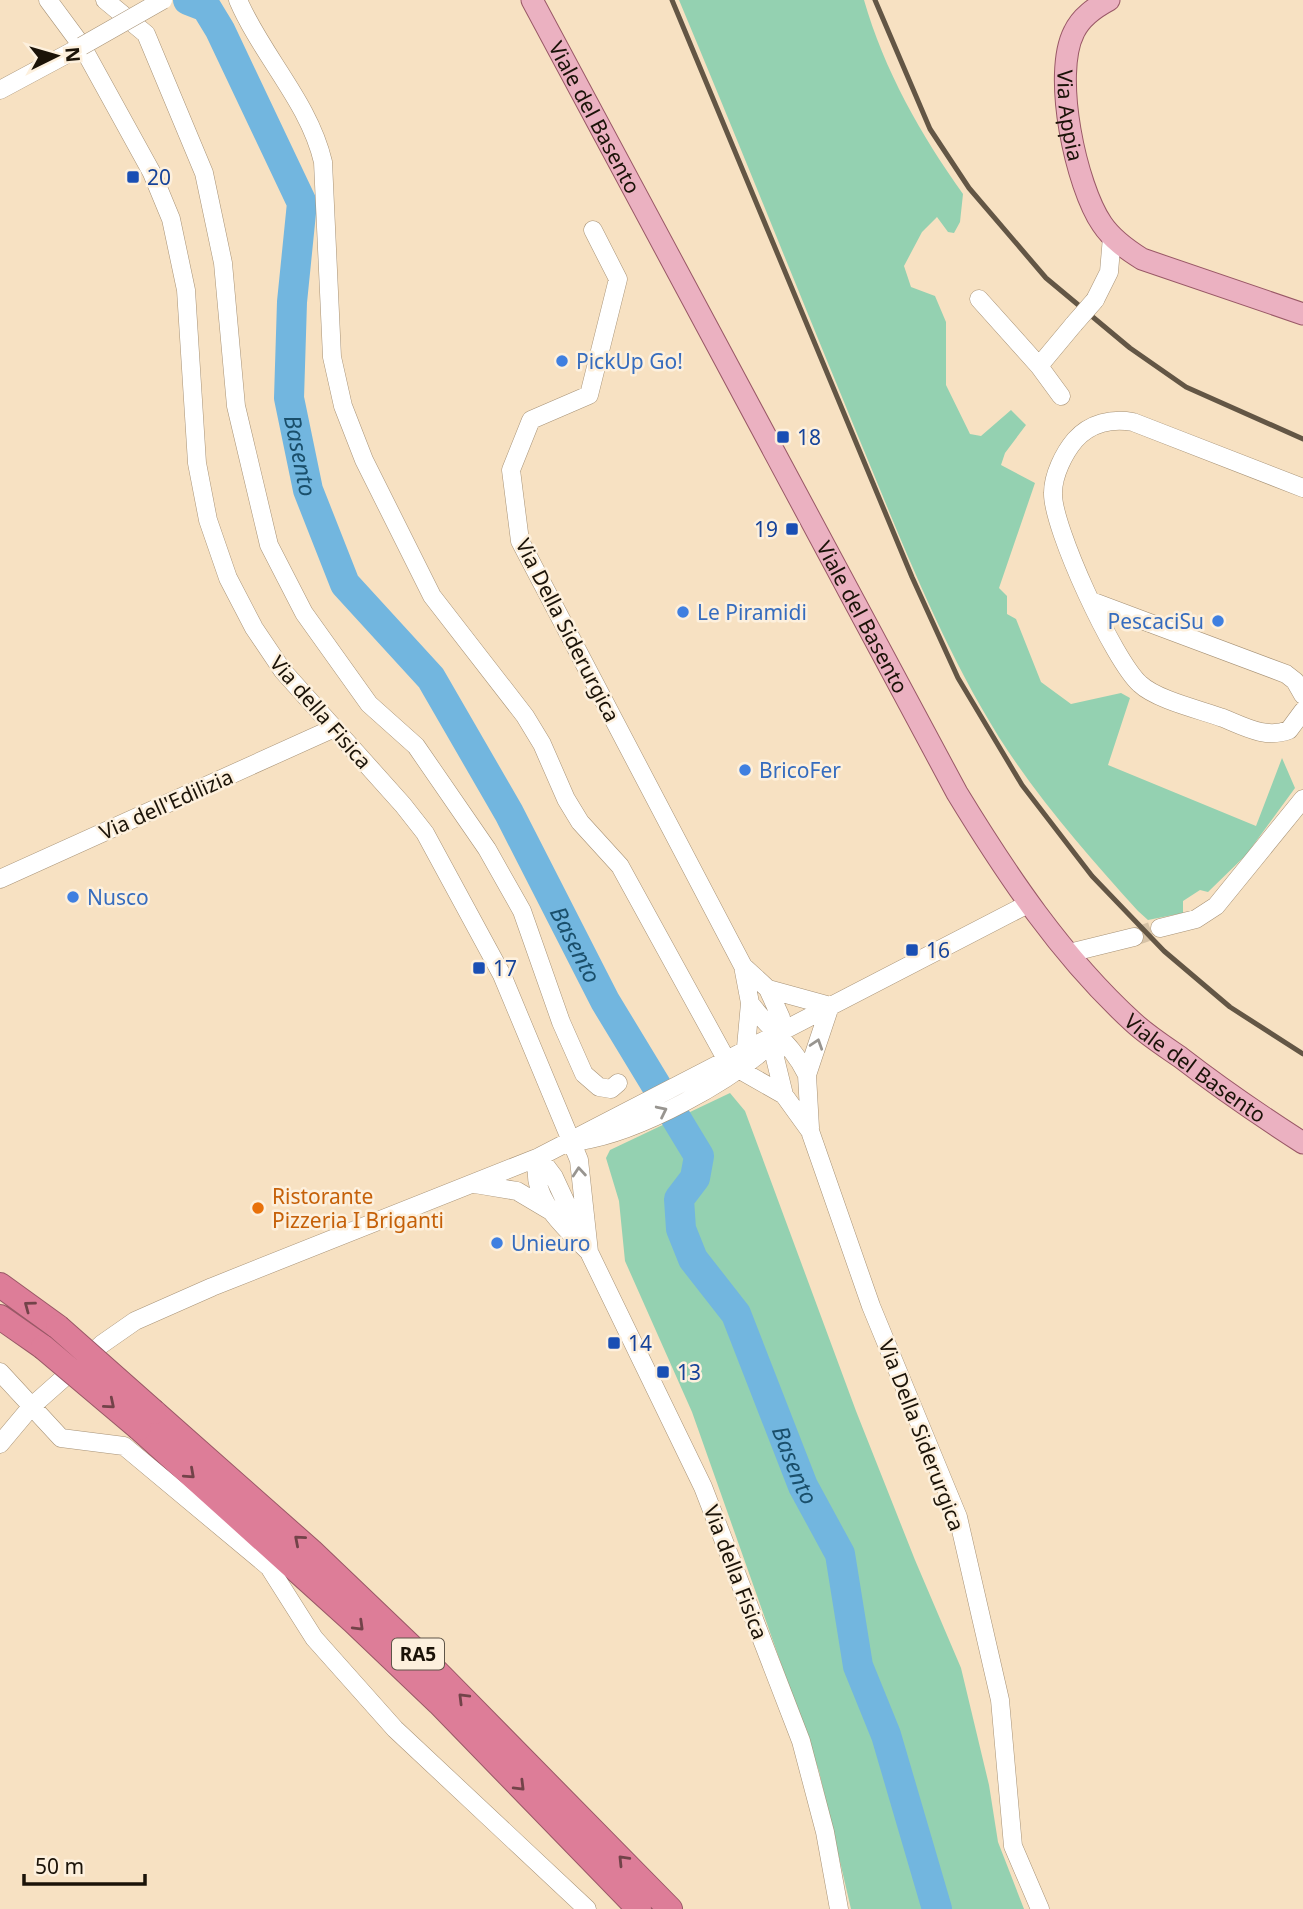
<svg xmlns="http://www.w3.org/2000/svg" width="1303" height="1909" viewBox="0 0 1303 1909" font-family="'Noto Sans',sans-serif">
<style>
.green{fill:#94d1b1}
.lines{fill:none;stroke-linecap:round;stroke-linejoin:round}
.river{stroke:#72b6df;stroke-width:30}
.minor-tunnel{stroke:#d6c2a6;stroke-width:18;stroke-dasharray:18 9;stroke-linecap:butt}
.minor-casing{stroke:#a79276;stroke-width:19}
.major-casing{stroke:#995866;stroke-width:23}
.highway-casing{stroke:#995866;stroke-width:26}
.minor{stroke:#fff;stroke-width:18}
.major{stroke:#ebb1c1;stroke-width:21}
.highway{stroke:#dd7d98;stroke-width:24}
.rail{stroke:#635645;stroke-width:5}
.minor-bridge-casing{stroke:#a79276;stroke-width:19;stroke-linecap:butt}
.highway-bridge-casing{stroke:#995866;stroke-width:26;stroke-linecap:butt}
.minor-bridge{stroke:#fff;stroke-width:18}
.highway-bridge{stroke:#dd7d98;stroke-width:24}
.oneway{stroke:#989590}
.oneway2{stroke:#724349}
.transit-dot{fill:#1a4fb4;stroke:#fdf0dd;stroke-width:2.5}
.shop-dot{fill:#3f7fe0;stroke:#fdf0dd;stroke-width:2.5}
.food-dot{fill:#e8710a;stroke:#fdf0dd;stroke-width:2.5}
.labels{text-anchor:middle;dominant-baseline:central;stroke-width:5;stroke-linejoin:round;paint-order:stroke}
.shield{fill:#fdf0dd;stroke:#5f5548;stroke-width:2}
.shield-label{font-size:19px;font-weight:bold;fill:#1b1308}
.street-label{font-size:21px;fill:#1b1308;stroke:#fdf0dd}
.transit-label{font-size:21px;fill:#164399;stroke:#fdf0dd;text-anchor:start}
.shop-label{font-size:21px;fill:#366cbe;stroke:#fdf0dd;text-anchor:start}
.food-label{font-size:21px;fill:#c56008;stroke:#fdf0dd;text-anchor:start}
.water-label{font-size:23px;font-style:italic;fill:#1a4f6b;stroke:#fdf0dd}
</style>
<rect width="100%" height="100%" fill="#f7e1c2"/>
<!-- green -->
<path class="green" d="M679,0H864C884,70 921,135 963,194L960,222L954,233L948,232L937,217L922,232L904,266L911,287L935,296L946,322V385L970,434L981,436L1011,410L1026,425L1005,453L1001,465L1035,483L999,588L1007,596V614L1016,619L1041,682L1071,704L1121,693L1130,698L1108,765L1256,826L1282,758L1295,788L1246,855L1208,892L1200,890L1183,901V913L1148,920L1138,911C1092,860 1047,809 1008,751C945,655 902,542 858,436C798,291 740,145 679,0Z
M730,1093L745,1111L856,1411L915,1560L961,1668L989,1785L998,1842L1024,1909H851L819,1771L692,1412L625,1261L619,1201L606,1158L610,1150Z"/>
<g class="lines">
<!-- river -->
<path class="river" id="s1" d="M188,0L206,7L220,30L302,203L292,302L289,398L308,490L345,584L431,678L509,813L605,1001L699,1156L695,1178L679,1199L681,1229L693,1259L736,1314L803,1486L840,1554L858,1666L886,1735L937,1909"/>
<!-- minor-tunnel -->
<path class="minor-tunnel" d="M1134,937L1160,928"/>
<!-- minor casing -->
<g class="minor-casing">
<path id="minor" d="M48,0L82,46L152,173L171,219L186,290L197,463L208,520L228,578L254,628L283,671L403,805L425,833L502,975L579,1160L589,1252L703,1487L801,1741L825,1832L839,1909
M105,0L146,34L204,173L223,263L236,406L269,545L304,613L369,704L416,746L487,849L522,911L561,1022L584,1074L599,1087L611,1089L618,1083
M238,0C262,56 309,102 323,162L332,357L343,406L364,460L432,596L525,716L542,744L566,799L580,822L620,866L726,1059
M0,90L82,46
M593,230L618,279L589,395L531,420L511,470L520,541L743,966L750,1003L746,1047
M979,299L1039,366
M1095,300L1109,272L1112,237
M1061,396L1039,366L1074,324
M1303,488L1133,422C1112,418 1090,423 1075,440C1064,453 1053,475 1053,493C1052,527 1114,661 1140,684C1157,700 1201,710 1223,718C1245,727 1266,739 1289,730L1303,711
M1091,601L1286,674L1295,681L1303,695
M0,879L332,729
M1160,928L1196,919L1216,906L1303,799
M1069,953L1134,937
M743,966L768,989L830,1006
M768,989L781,1018L775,1058L784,1095
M750,1003C770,1031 792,1043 807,1075
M740,1070L784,1095L810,1131L871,1306L958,1517L1000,1700L1013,1846L1040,1909
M810,1128L807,1075L830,1006
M580,1141C639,1132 733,1081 776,1039
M539,1157C527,1197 564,1226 589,1252
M539,1157L554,1177L580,1233
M475,1184L517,1191L549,1210
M0,1372L61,1438L124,1446L269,1567L314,1638L395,1729L587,1909
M0,1444L31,1407L102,1344L135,1321L212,1287L539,1157L1028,904"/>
</g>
<!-- major casing -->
<g class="major-casing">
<g id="major">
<path id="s2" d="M532,0L957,793C1007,875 1061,956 1133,1022C1147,1035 1164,1046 1180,1057C1220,1088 1261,1116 1303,1143"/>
<path id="s3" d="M1109,0C1094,8 1081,17 1074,32C1052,75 1076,186 1102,224C1112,239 1126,249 1142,259L1303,314"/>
</g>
</g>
<!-- highway casing -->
<g class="highway-casing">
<path id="highway" d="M0,1285L58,1327
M0,1317L43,1347
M154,1412L311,1551L425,1660L670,1909
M139,1428L353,1621L439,1703L639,1909"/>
</g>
<!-- minor -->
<use href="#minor" class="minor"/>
<!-- major -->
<use href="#major" class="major"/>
<!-- highway -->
<use href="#highway" class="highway"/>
<!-- rail -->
<path class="rail" d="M672,0L912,577L958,678L1022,785L1092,876L1164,951L1230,1007L1303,1054
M875,0L930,129L969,188L1046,278L1130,348L1186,387L1303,439"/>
<!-- minor-bridge casing -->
<g class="minor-bridge-casing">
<path id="minor-bridge" d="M82,46L163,0
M1074,324L1095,300"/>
</g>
<!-- highway-bridge casing -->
<g class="highway-bridge-casing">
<path id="highway-bridge" d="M58,1327L154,1412
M43,1347L139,1428"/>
</g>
<!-- minor-bridge -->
<use href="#minor-bridge" class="minor-bridge"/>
<!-- highway-bridge -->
<use href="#highway-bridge" class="highway-bridge"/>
</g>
<!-- one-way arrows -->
<defs><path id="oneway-chevron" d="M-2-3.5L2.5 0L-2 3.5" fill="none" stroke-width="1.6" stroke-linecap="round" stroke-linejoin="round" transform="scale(1.75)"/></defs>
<g class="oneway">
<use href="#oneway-chevron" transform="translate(817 1044) rotate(-72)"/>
<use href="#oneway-chevron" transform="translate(662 1111) rotate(-26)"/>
<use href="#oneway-chevron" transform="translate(579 1172) rotate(-95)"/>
</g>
<g class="oneway2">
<use href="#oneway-chevron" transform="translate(29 1306) rotate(-143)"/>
<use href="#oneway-chevron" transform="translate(110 1404) rotate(40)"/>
<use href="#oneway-chevron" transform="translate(190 1474) rotate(42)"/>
<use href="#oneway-chevron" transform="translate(299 1540) rotate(-139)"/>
<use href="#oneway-chevron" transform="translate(359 1626) rotate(44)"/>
<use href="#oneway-chevron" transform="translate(463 1698) rotate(-135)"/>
<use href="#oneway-chevron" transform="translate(520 1786) rotate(45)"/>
<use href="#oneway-chevron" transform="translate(623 1860) rotate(-134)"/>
</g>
<!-- markers -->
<g class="transit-dot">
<rect x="126" y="170" width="14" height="14" rx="3.5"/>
<rect x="776" y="430" width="14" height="14" rx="3.5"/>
<rect x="785" y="522" width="14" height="14" rx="3.5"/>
<rect x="905" y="943" width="14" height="14" rx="3.5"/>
<rect x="472" y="961" width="14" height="14" rx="3.5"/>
<rect x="607" y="1336" width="14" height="14" rx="3.5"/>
<rect x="656" y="1365" width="14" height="14" rx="3.5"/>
</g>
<g class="shop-dot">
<circle cx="562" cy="361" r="7"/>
<circle cx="683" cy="612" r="7"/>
<circle cx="1218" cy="621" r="7"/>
<circle cx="745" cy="770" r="7"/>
<circle cx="73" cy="897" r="7"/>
<circle cx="497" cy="1243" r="7"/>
</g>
<circle class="food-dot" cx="258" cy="1208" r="7"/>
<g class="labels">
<!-- shield labels -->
<rect class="shield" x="392" y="1638.5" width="52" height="31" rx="5"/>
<g class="shield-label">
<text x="418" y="1654">RA5</text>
</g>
<!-- street labels -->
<g class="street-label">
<text stroke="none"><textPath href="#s3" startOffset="133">Via Appia</textPath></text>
<text stroke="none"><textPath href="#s2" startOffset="133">Viale del Basento</textPath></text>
<text stroke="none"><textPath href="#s2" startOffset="700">Viale del Basento</textPath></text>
<text transform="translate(568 630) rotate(63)">Via Della Siderurgica</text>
<text transform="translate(321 712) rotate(49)">Via della Fisica</text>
<text transform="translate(166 804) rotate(-24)">Via dell'Edilizia</text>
<text stroke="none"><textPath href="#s2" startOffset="1267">Viale del Basento</textPath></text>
<text transform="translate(922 1435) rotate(69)">Via Della Siderurgica</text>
<text transform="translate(736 1572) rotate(69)">Via della Fisica</text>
</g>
<!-- transit labels -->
<g class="transit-label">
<text x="147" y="177">20</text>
<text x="797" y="437">18</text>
<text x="778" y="529" text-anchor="end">19</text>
<text x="926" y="950">16</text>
<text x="493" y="968">17</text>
<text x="628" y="1343">14</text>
<text x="677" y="1372">13</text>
</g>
<!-- shop labels -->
<g class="shop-label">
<text x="576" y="361">PickUp Go!</text>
<text x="697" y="612">Le Piramidi</text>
<text x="1204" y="621" text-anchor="end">PescaciSu</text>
<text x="759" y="770">BricoFer</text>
<text x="87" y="897">Nusco</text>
<text x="511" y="1243">Unieuro</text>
</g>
<!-- food labels -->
<g class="food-label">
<text x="272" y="1196">Ristorante<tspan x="272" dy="24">Pizzeria I Briganti</tspan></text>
</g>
<!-- water labels -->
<g class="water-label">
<text stroke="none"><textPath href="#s1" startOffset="492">Basento</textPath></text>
<text stroke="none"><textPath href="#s1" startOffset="1059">Basento</textPath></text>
<text stroke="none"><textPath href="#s1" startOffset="1647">Basento</textPath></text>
</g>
</g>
<!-- north arrow -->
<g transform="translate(56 56) rotate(85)" stroke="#fdf0dd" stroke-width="5" paint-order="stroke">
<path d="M0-5L12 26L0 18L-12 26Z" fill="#1b1308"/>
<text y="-10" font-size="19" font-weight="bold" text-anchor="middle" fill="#1b1308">N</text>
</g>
<!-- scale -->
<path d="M24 1874v10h121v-10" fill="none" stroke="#1b1308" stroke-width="3.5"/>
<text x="35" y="1874" font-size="21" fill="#1b1308" stroke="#fdf0dd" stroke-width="5" paint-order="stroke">50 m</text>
</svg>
